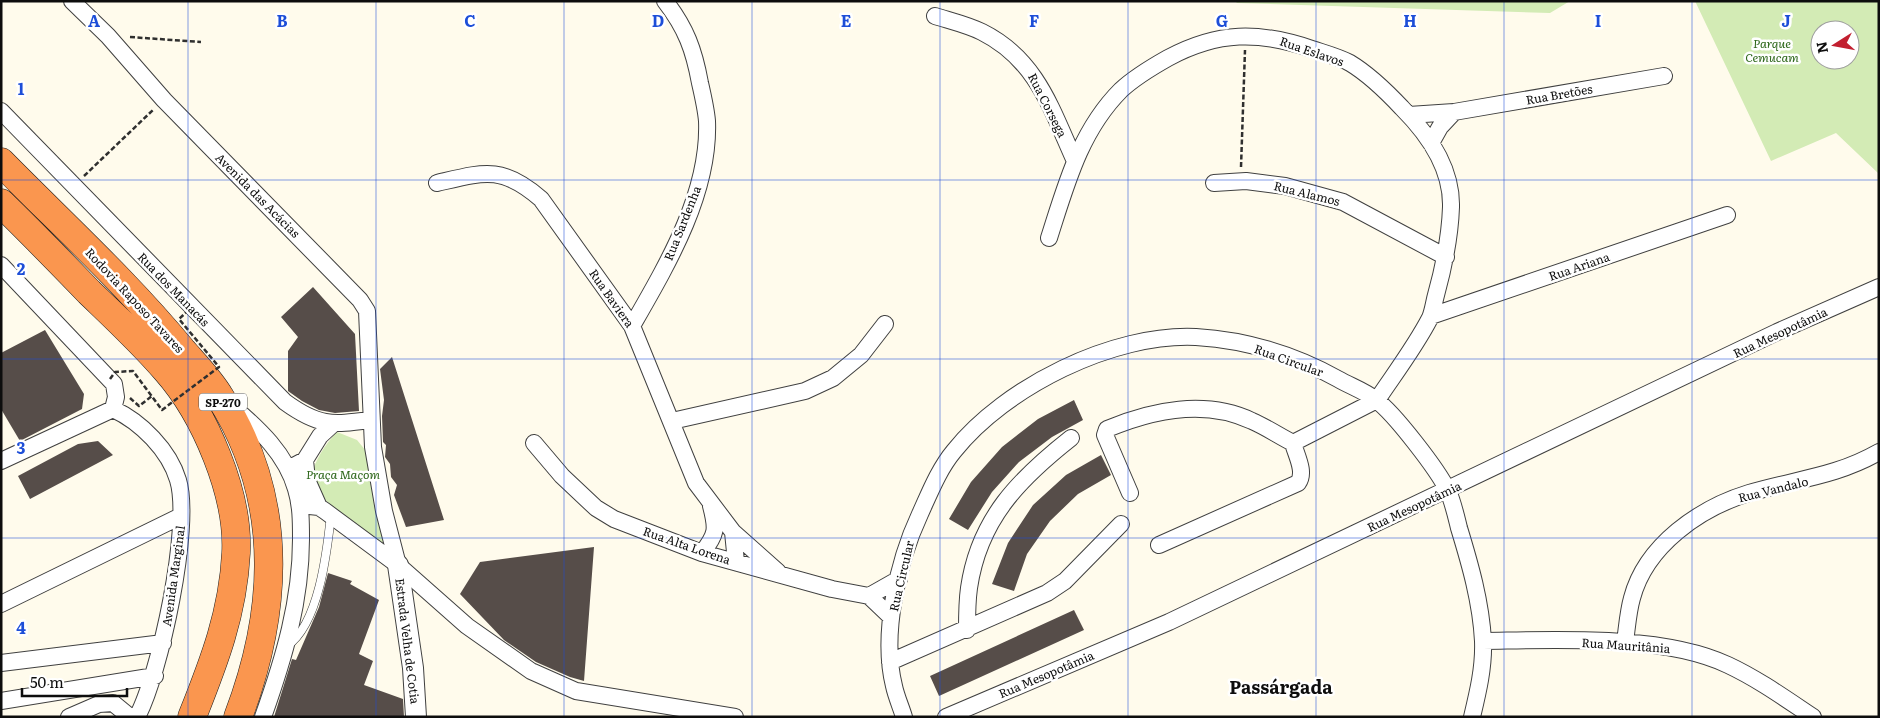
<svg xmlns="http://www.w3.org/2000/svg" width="1880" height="718" viewBox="0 0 1880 718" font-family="Literata,serif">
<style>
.green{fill:#d3ebb5;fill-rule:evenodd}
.building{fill:#564d49}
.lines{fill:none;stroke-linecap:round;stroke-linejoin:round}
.service-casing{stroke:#404040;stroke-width:9}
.minor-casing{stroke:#404040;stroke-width:18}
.tertiary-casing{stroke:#404040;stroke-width:22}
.motorway-casing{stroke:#1e1e1e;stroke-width:29}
.path{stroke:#2f2f2f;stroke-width:2.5;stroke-dasharray:5 2.5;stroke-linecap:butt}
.service{stroke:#fff;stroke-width:8}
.minor{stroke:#fff;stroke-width:16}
.tertiary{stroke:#fff;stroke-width:20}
.motorway{stroke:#fa964f;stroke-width:28}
.path-bridge{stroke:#2f2f2f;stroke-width:2.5;stroke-dasharray:5 2.5;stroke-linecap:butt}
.grid{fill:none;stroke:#1d4ed8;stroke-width:1;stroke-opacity:0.55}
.labels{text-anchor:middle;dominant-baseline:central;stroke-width:5;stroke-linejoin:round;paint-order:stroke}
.shield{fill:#fff;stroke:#565656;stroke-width:1}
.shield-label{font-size:11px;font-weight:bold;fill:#0d0d0d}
.park-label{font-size:12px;font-style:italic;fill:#2e671b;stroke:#fff}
.street-label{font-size:12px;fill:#0d0d0d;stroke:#fff}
.district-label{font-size:18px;font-weight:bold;fill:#0d0d0d;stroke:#fff}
.grid-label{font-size:16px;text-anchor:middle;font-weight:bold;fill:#1d4ed8;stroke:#fff;stroke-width:5;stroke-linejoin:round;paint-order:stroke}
</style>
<rect width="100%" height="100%" fill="#fffbec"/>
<!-- green -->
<path class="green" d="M1235,1H1570L1550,13L1237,3Z
M1695,1H1879V174L1836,133L1771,161ZM1820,30H1850V60H1820Z
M337,432L357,440L366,451L391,547L374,544L323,498L310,477C316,460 324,445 337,432Z"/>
<!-- building -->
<path class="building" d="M313,287L355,334L359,411L335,413L319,410L302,401L288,391V351L298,337L281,317Z
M45,330L84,394L82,409L20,441L1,409V353Z
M392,357L444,520L406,527L394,495L397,485L391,477L390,464L385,457L386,445L383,442L382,416L384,400L380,369Z
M1074,400L1083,420L1052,437L1019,462L992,492L968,530L949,519L971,482L1002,447L1038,419Z
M98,441L113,455L30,499L18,476L78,444Z
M1101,455L1111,475L1078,494L1050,521L1027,554L1014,591L992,584L1008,543L1033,505L1066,475Z
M594,547L584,681L570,677L536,662L504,640L460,594L480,562Z
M328,573L352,581L350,584L379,600L359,654L373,661L364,685L403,699L404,717H274L292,659L296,660L319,607Z
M1074,610L1084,630L939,696L930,676Z"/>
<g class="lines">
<!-- service casing -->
<g class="service-casing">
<path id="service" d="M287,646C319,624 327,552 331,515"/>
</g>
<!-- minor casing -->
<g class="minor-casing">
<path id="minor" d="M72,1L108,36L164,100L360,300L367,311L373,447L384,511L398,565
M935,16C951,21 968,25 982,32C1036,59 1051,108 1074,159
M1,111L285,402C318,426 331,425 370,420
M1409,115L1454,112L1664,76
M1431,143L1440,127L1454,112
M437,183C484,172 502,165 541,199L632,326L696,483L733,532L736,562
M1214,183L1246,181L1285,186L1343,202L1446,257
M1049,238C1066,185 1080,131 1121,90C1135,77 1152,67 1168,58C1218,31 1259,31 1312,49C1324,53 1339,57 1350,63C1370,75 1386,91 1402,108C1428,134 1452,169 1451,207C1450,237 1444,266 1436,295C1434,302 1433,311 1430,318C1415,347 1395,373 1377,400
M1,265L114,384L116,397L113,409
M1431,316L1727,215
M632,326C667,265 710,193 707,121C706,109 703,96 700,83C694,50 686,28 665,1
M232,406C259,429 286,454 296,489C301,505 301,522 301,539C301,601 284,658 263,717
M113,409C141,422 169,450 178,480C192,526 160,674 137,717
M672,421L805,391L833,378L861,355L885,324
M534,443L562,476L596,508L614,519L702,553L832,589L869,596L891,617
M1293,443L1377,400
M305,460L307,480L319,507
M1,461L113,409
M288,469L305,460L320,436L333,424
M1130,493L1105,435L1107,429C1152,410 1206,399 1252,421C1266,427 1279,436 1293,443C1296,455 1306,472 1298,483L1159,545
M300,505L319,507L325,511L398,565L467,626L531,671L576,691L735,717
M733,532L778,572
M702,553C717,534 717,529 711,506
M869,596L899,579
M1,604L181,516
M967,630C967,616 967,602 969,588C979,519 1019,479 1071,438
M1483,641C1555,640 1663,634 1728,665C1758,679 1786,699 1813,717
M1625,642C1627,628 1628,612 1632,598C1646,545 1700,508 1749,493C1796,479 1835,477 1879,452
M890,662L1047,593L1065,581L1121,524
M1,663L163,643
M1,701L155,676
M69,717L99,704L113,703L130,717
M904,717C901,707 896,696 894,686C881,634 898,561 920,514C930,492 939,469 954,451C1005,387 1113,333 1196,337C1245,340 1295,355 1338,379C1350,386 1365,391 1376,400C1394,413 1438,470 1448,491C1453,502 1456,516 1459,528C1470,564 1481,602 1483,641C1484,667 1478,692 1472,717
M946,717L1169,622L1777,332L1879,287"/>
</g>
<!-- tertiary casing -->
<g class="tertiary-casing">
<path id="tertiary" d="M398,565L413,668L416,717"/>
</g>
<!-- motorway casing -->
<g class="motorway-casing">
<path id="motorway" d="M1,162C62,224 127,283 182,350C195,365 210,380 220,397C284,498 279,609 238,717
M1,203C31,232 60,262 89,292C115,317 142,342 166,370C205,414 239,494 236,553C233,613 214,662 192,717"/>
</g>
<!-- path -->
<path class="path" d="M130,37L201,42
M1241,167L1245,50
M84,176L154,109
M130,398L139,406L152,396"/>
<!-- service -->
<use href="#service" class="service"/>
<!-- minor -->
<use href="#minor" class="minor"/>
<!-- tertiary -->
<use href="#tertiary" class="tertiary"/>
<!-- motorway -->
<use href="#motorway" class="motorway"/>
<!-- path-bridge -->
<path class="path-bridge" d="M110,379L115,372L133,371L162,410L219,367L179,319L192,307"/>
</g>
<!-- grid -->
<path class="grid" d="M188,1V717M376,1V717M564,1V717M752,1V717M940,1V717M1128,1V717M1316,1V717M1504,1V717M1692,1V717M1,180H1879M1,359H1879M1,538H1879"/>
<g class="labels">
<!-- shield labels -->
<rect class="shield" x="199" y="393.5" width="48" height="17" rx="4"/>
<g class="shield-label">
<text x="223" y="402">SP-270</text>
</g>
<!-- park labels -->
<g class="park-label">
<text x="1772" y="43">Parque<tspan x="1772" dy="14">Cemucam</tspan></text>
<text x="343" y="474">Praça Maçom</text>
</g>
<!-- street labels -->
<g class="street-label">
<text transform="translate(1312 51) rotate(19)">Rua Eslavos</text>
<text transform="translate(1559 94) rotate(-10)">Rua Bretões</text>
<text transform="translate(1048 105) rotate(63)">Rua Corsega</text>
<text transform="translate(1307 193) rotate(14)">Rua Alamos</text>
<text transform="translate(258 195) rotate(45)">Avenida das Acácias</text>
<text transform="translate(682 223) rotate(-68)">Rua Sardenha</text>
<text transform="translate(1579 266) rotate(-19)">Rua Ariana</text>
<text transform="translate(174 289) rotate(46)">Rua dos Manacás</text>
<text transform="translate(612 298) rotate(55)">Rua Baviera</text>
<text transform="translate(135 300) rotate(47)">Rodovia Raposo Tavares</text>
<text transform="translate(1780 332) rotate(-25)">Rua Mesopotâmia</text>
<text transform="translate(1289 360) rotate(20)">Rua Circular</text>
<text transform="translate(1773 489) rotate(-14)">Rua Vandalo</text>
<text transform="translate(1414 506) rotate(-25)">Rua Mesopotâmia</text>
<text transform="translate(687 545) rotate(19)">Rua Alta Lorena</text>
<text transform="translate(173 576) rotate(-82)">Avenida Marginal</text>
<text transform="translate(901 576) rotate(-77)">Rua Circular</text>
<text transform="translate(408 641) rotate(83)">Estrada Velha de Cotia</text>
<text transform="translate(1626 645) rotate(4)">Rua Mauritânia</text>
<text transform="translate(1046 674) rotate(-23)">Rua Mesopotâmia</text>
</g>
<!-- district labels -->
<g class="district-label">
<text x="1281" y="686">Passárgada</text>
</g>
</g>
<g class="grid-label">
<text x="94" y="27">A</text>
<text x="282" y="27">B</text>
<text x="470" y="27">C</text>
<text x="658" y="27">D</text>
<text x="846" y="27">E</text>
<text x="1034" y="27">F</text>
<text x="1222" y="27">G</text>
<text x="1410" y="27">H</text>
<text x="1598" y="27">I</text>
<text x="1786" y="27">J</text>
<text x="21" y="95">1</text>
<text x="21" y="275">2</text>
<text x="21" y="454">3</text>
<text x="21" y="634">4</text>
</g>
<!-- border -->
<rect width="1880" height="718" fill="none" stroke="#0d0d0d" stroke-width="5"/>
<!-- north arrow -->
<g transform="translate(1835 45) rotate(259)"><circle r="24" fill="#ffffff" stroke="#9e9e9e"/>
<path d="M0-4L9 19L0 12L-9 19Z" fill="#c21f2f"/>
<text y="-8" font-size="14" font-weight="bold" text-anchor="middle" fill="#0d0d0d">N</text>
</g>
<!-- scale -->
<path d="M22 688v8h105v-8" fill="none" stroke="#0d0d0d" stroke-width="2.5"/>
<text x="30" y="688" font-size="15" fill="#0d0d0d" stroke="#ffffff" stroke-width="4" paint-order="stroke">50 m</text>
</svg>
